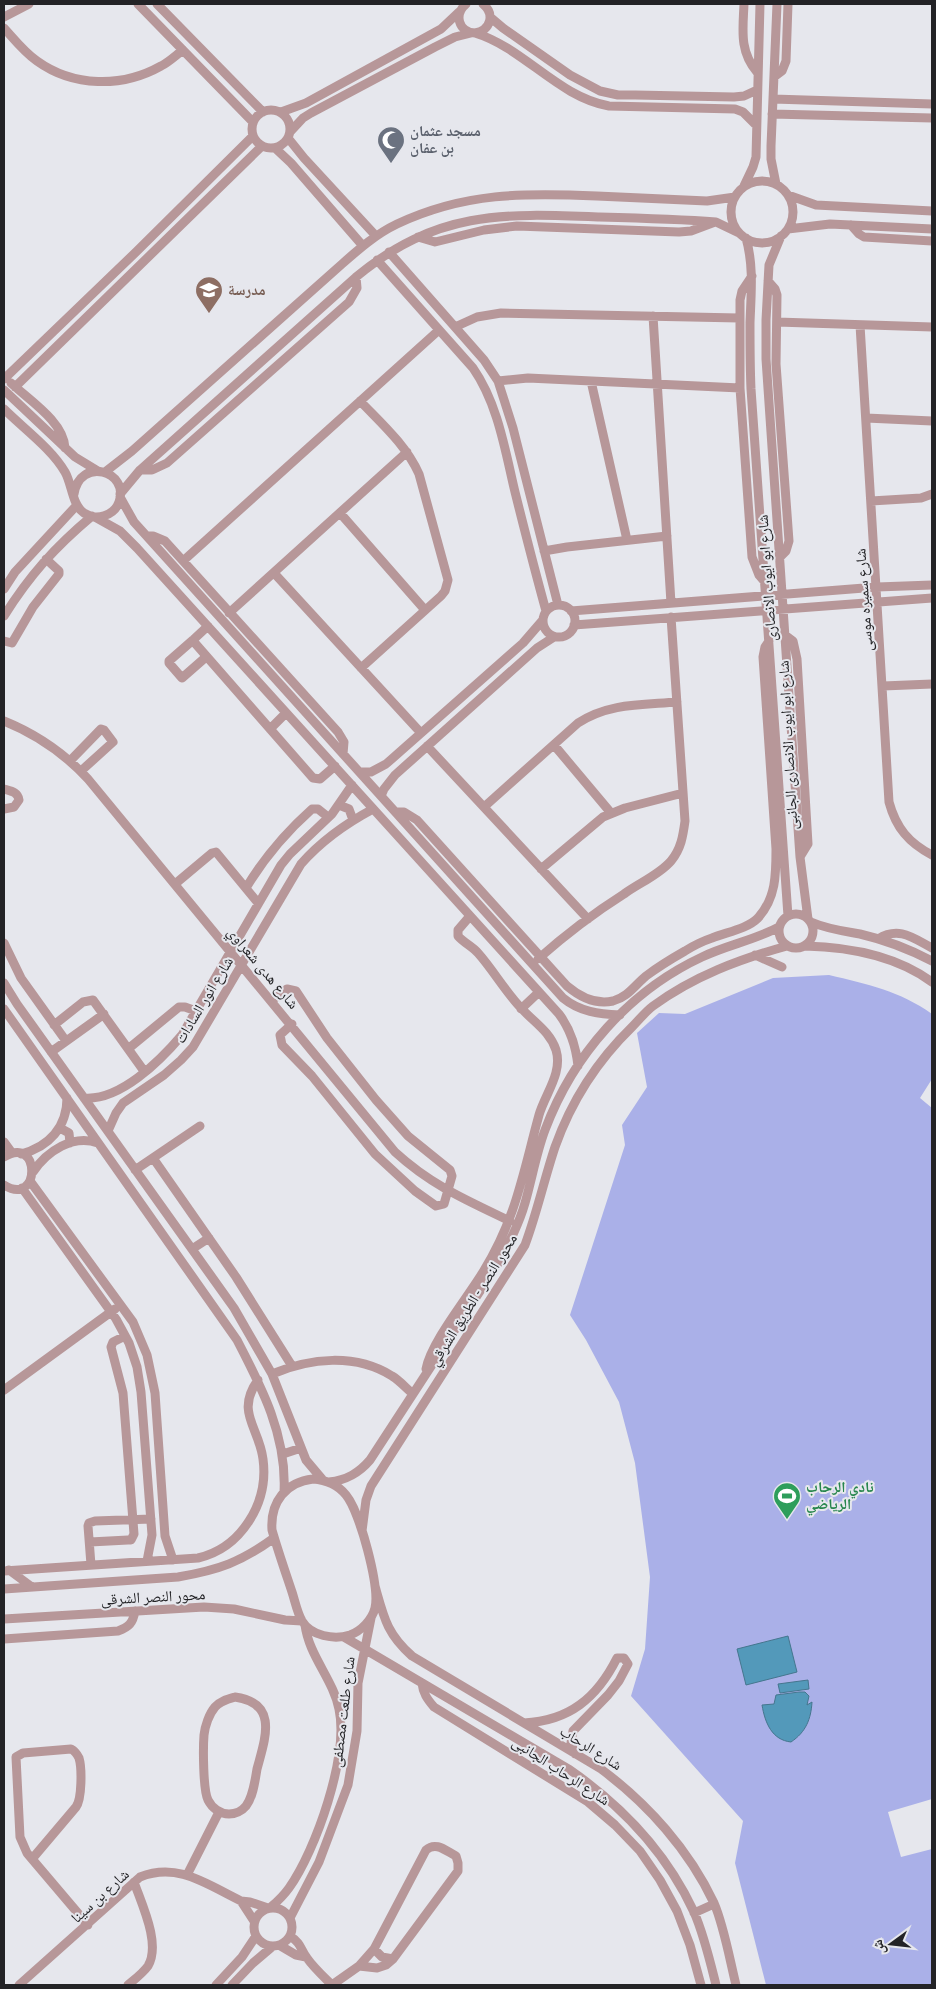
<svg xmlns="http://www.w3.org/2000/svg" width="936" height="1989" viewBox="0 0 936 1989" font-family="'Roboto Condensed','Noto Naskh Arabic',sans-serif">
<style>
.green{fill:#aab0e8}
.water{fill:#5399ba;stroke:#45768e}
.lines{fill:none;stroke-linecap:round;stroke-linejoin:round}
.minor{stroke:#b79799;stroke-width:9}
.labels{text-anchor:middle;dominant-baseline:central;stroke-width:4;stroke-linejoin:round;paint-order:stroke}
.worship-label{font-size:15px;font-weight:bold;fill:#5b616d;stroke:#e6e7ed;text-anchor:start}
.education-label{font-size:15px;font-weight:bold;fill:#785e54;stroke:#e6e7ed;text-anchor:start}
.street-label{font-size:15px;fill:#232326;stroke:#e6e7ed}
.leisure-label{font-size:15px;font-weight:bold;fill:#27864d;stroke:#e6e7ed;text-anchor:start}
</style>
<rect width="100%" height="100%" fill="#e6e7ed"/>
<!-- green -->
<path class="green" d="M829,975C867,984 900,991 932,1014V1079L920,1098L932,1108V1799L888,1812L901,1857L932,1849V1985H766L735,1863L743,1821L631,1696L645,1649L650,1577L635,1463L619,1402L586,1340L570,1315L625,1145L622,1125L647,1087L637,1033L659,1013L685,1014L773,978Z"/>
<!-- water -->
<path class="water" d="M788,1636L797,1672L746,1685L737,1649Z
M808,1680L809,1689L780,1693L778,1684Z
M799,1692H805L809,1696L807,1705L812,1702C811,1719 806,1732 791,1742C772,1740 765,1723 762,1705L774,1704L776,1695Z"/>
<g class="lines">
<!-- minor -->
<path class="minor" d="M138,4L253,122
M157,4L263,112
M466,4C454,14 458,32 475,33C491,30 495,14 483,4
M744,4C743,29 739,51 757,72
M4,17L29,4
M490,17L503,28L570,75L600,91L618,95H635L734,97L744,96L757,90
M4,28C14,39 24,52 37,61C73,87 122,88 161,66C169,62 176,55 183,50
M475,33C524,48 558,97 609,106L735,109L743,112L755,124
M774,77L782,71L786,61L788,4
M773,99L932,104
M252 129a19 19 0 1 1 38 0a19 19 0 1 1-38 0Z
M281,112L306,103L441,29L459,12
M772,114L932,118
M290,132L303,118L311,113L435,47L455,37L471,33
M288,138L304,158L376,236
M275,148L291,163L363,246
M731 212a31 31 0 1 1 62 0a31 31 0 1 1-62 0Z
M776,184L771,159V146L777,4
M744,186L753,167L756,157L760,4
M788,195L816,205L932,211
M851,225L859,234L864,237L932,241
M788,229L830,224L932,229
M781,236L769,265L766,320V359L800,857L808,919
M418,237L435,242L484,230L517,226L679,232L691,231L715,222
M746,238C754,266 751,294 750,323C750,345 750,367 751,389L788,916
M389,252L484,360L498,381L513,428L558,605
M377,260L473,368C498,404 505,450 515,492C525,532 535,571 546,611
M752,276L742,291L740,300V388L752,557L759,575L765,582
M768,281L775,289L777,295L776,364L789,541L786,551L779,558
M653,316L671,603
M777,322L932,327
M860,325L889,802C896,828 909,843 932,855
M455,327L477,317L501,313L739,318
M4,379L136,252L253,136
M498,381L528,378L740,388
M591,381L627,540
M11,383C29,400 64,422 65,448
M15,387L262,146
M4,390L75,457L98,471
M360,401C382,424 406,445 419,474L448,580L445,591L441,596L361,668
M4,409C23,428 52,449 65,472C72,484 72,505 84,513C96,521 114,516 119,502C130,471 80,456 74,494
M866,418L932,421
M140,470H152L167,463L349,302L357,288L356,277
M105,472L132,451L342,264C359,249 376,234 397,224C465,192 524,193 597,196C634,198 670,199 707,201L735,197
M120,494L140,470L356,277C436,211 501,213 598,217C637,218 677,219 716,222L739,233
M120,497L134,522L563,998C580,1012 599,1014 620,1015
M871,501L921,498L932,494
M340,513L425,610
M95,517L120,531L137,548L559,1014C571,1030 576,1046 578,1066
M147,536H153L165,541L338,732L344,742L343,754
M544,551L567,547L667,536
M183,561L439,330
M274,573L421,733
M4,589L15,572L77,505
M543 621a16 16 0 1 1 32 0a16 16 0 1 1-32 0Z
M571,611L877,587L932,585
M229,613L407,452
M4,616C30,575 54,548 92,516
M574,625L932,598
M208,626L194,639V642L313,778L320,779L335,766
M785,635L793,641L797,659L808,844L800,857
M193,640L169,661V663L182,678L206,657
M4,641L12,643L33,607L59,574V571L46,559
M883,686L932,684
M4,721C36,734 65,754 88,779L395,1152C431,1185 466,1200 510,1221
M270,729L286,713
M554,745L611,813
M427,746L588,919
M70,761L101,729L104,730L113,742L81,771
M360,772H371L386,764L523,643L542,621
M4,789C11,791 18,792 19,800L14,807L4,809
M381,796L384,789L395,775L537,648L554,637
M339,805L349,809L353,820
M484,807L578,723C609,703 641,705 677,702
M396,812H404L417,820L567,986C580,997 595,1005 613,1001C628,997 635,985 646,976C658,967 671,959 685,951C693,946 703,941 712,938C727,932 747,929 758,918C776,898 776,875 776,849L763,657L765,647L769,641
M541,869L603,817L625,808L683,793
M175,884L212,853L216,852L258,903
M246,888C264,858 285,833 312,809H318L328,817
M779 931a17 17 0 1 1 34 0a17 17 0 1 1-34 0Z
M811,922C827,929 843,931 860,934C886,940 909,949 932,961
M878,939C899,926 913,938 932,948
M4,943L21,978L66,1041
M805,946C849,947 895,955 932,982
M755,955L782,967
M538,959C564,936 594,913 624,894C639,883 659,875 671,861C681,849 683,836 685,821L671,617
M4,983L17,1004L234,1308L272,1374L306,1460L322,1479
M272,1000L287,989L296,991L327,1038L376,1100L408,1136L450,1170L452,1176L444,1204L436,1206L415,1191L375,1154L312,1076L282,1045L280,1035L292,1024
M4,1009L237,1340C262,1388 287,1436 284,1492
M521,1009L539,992
M54,1025L83,1002L93,1000L144,1071
M128,1049L179,1007H185L196,1011
M51,1052L104,1014
M84,1098C120,1101 160,1061 182,1035L281,865L290,854L332,814L352,785
M60,1128L69,1133L70,1143
M108,1131L116,1113L123,1103L164,1075L181,1060L193,1047L301,864C322,840 345,824 373,809
M4,1142L12,1153
M21,1154C49,1147 67,1127 67,1098
M4,1157C41,1134 41,1208 4,1185
M153,1158L236,1277L292,1366
M135,1170L200,1126
M33,1172C47,1151 73,1134 98,1143
M30,1181L133,1322L147,1355L155,1393L165,1536L173,1560
M22,1188L116,1319L129,1343L137,1367L141,1392L152,1535L147,1561
M192,1249L209,1238
M426,1369C431,1342 468,1297 483,1272C516,1219 523,1173 539,1115C545,1094 563,1073 556,1050C550,1032 535,1023 523,1010C506,993 494,971 478,953C472,946 464,943 458,936V930L470,916
M272,1374C310,1358 355,1353 392,1376C399,1380 406,1388 412,1393
M4,1390L115,1309
M283,1454L301,1448
M313,1479C327,1480 338,1485 346,1495C360,1512 380,1587 375,1608C372,1620 361,1631 350,1635C334,1640 311,1636 302,1621C297,1612 295,1601 292,1592C285,1571 278,1551 272,1530C270,1502 286,1482 313,1479Z
M329,1482C347,1480 359,1473 370,1460L499,1262C509,1243 519,1224 525,1203C532,1179 536,1154 545,1130C573,1055 629,991 702,957C727,945 755,940 779,927
M362,1531L366,1500L371,1486L525,1245C537,1213 544,1180 555,1147C571,1102 597,1061 632,1027C639,1020 645,1012 653,1006C694,976 740,959 787,946
M90,1542L128,1540H131L134,1534L123,1393L111,1347L113,1342L125,1336
M91,1565L88,1526L89,1523L95,1521L151,1519
M9,1570L32,1587
M4,1571L198,1558C241,1548 269,1503 263,1459C259,1427 235,1412 258,1380
M375,1586C384,1618 387,1634 412,1656L601,1769C648,1804 689,1850 714,1903C724,1926 730,1961 736,1985
M4,1589L178,1577C219,1570 241,1562 274,1538
M4,1619L204,1607L234,1609L285,1620L302,1621
M344,1637L570,1770C622,1806 667,1854 694,1912C704,1935 710,1961 716,1985
M4,1639L118,1631C129,1627 133,1623 135,1611
M422,1683C423,1693 427,1699 434,1707L588,1802L615,1825L640,1851L660,1880L677,1911L690,1945L701,1985
M235,1697C279,1703 265,1739 257,1769C255,1781 253,1797 246,1806C242,1811 235,1814 229,1814C220,1814 212,1808 208,1800C203,1790 203,1748 204,1735C205,1726 209,1714 215,1707C220,1701 228,1699 235,1697Z
M524,1723C569,1721 597,1698 617,1658H624L628,1664L619,1681L608,1695L573,1731L571,1743L575,1754
M32,1859L27,1853L20,1837L16,1757L23,1753L71,1749C75,1751 77,1754 79,1758C82,1768 82,1799 76,1807L32,1859L88,1925
M187,1875L219,1812
M241,1901L254,1921
M271,1907C278,1901 284,1895 289,1888C316,1850 349,1756 339,1709C333,1679 309,1656 305,1625
M254 1927a19 19 0 1 1 38 0a19 19 0 1 1-38 0Z
M694,1913L714,1904
M290,1918L319,1862L348,1785L357,1731L358,1683L371,1618
M290,1936C302,1944 300,1949 307,1958C314,1968 324,1977 332,1985
M279,1945L296,1955L306,1957
M374,1949L382,1957L393,1959
M19,1985L140,1877C178,1862 206,1884 241,1901L250,1902L268,1908
M128,1985C135,1979 143,1973 148,1966C161,1944 142,1905 134,1882
M216,1985L242,1957L256,1936
M232,1985L253,1963L273,1946
M332,1985L359,1966L377,1968L386,1965L393,1959L458,1871V1863L456,1856C446,1851 436,1841 426,1850L374,1949L359,1966"/>
</g>
<!-- icons -->
<defs>
<g id="mosque-pin" transform="scale(1.4375)"><path d="M0 17L-7.5 6A9.5 9.5 0 1 1 7.5 6Z" fill="#6b7280" stroke="#e6e7ed"/><path d="M3.5-4.9A6 6 0 1 0 3.5 4.9A5 5 0 1 1 3.5-4.9Z" fill="#fff"/></g>
<g id="school-pin" transform="scale(1.4375)"><path d="M0 17L-7.5 6A9.5 9.5 0 1 1 7.5 6Z" fill="#8d6e63" stroke="#e6e7ed"/><path d="M0-5L7-2L0 1L-7-2ZM-4 1L0 2.5L4 1V4Q0 6-4 4Z" fill="#fff"/></g>
<g id="stadium-pin" transform="scale(1.4375)"><path d="M0 17L-7.5 6A9.5 9.5 0 1 1 7.5 6Z" fill="#2e9e5b" stroke="#e6e7ed"/><path d="M0-5a6.5 5 0 1 0 0 10a6.5 5 0 1 0 0-10ZM-3.5-1.8h7v3.6h-7Z" fill="#fff"/></g>
</defs>
<g fill-rule="evenodd">
<use href="#mosque-pin" x="391" y="140"/>
<use href="#school-pin" x="209" y="290"/>
<use href="#stadium-pin" x="787" y="1496"/>
</g>
<g class="labels">
<!-- worship labels -->
<g class="worship-label">
<text x="410" y="131">مسجد عثمان<tspan x="410" dy="17">بن عفان</tspan></text>
</g>
<!-- education labels -->
<g class="education-label">
<text x="228" y="290">مدرسة</text>
</g>
<!-- street labels -->
<g class="street-label">
<text transform="translate(767 578) rotate(-94)">شارع ابو ايوب الانصارى</text>
<text transform="translate(864 600) rotate(-94)">شارع سميره موسى</text>
<text transform="translate(788 745) rotate(-93)">شارع ابو ايوب الانصارى الجانبى</text>
<text transform="translate(263 968) rotate(50)">شارع هدى شعراوي</text>
<text transform="translate(204 1000) rotate(-59)">شارع انور السادات</text>
<text transform="translate(473 1300) rotate(-58)">محور النصر - الطريق الشرقي</text>
<text transform="translate(153 1597) rotate(-3)">محور النصر الشرقى</text>
<text transform="translate(343 1712) rotate(-83)">شارع طلعت مصطفى</text>
<text transform="translate(591 1748) rotate(32)">شارع الرحاب</text>
<text transform="translate(561 1771) rotate(33)">شارع الرحاب الجانبى</text>
<text transform="translate(100 1896) rotate(-42)">شارع بن سينا</text>
</g>
<!-- leisure labels -->
<g class="leisure-label">
<text x="806" y="1487">نادي الرحاب<tspan x="806" dy="17">الرياضي</tspan></text>
</g>
</g>
<!-- border -->
<rect width="936" height="1989" fill="none" stroke="#232326" stroke-width="10"/>
<!-- north arrow -->
<g transform="translate(891 1944) rotate(255)" stroke="#e6e7ed" stroke-width="4" paint-order="stroke">
<path d="M0-4L9 19L0 12L-9 19Z" fill="#232326"/>
<text y="-8" font-size="14" font-weight="bold" text-anchor="middle" fill="#232326">ش</text>
</g>
</svg>
